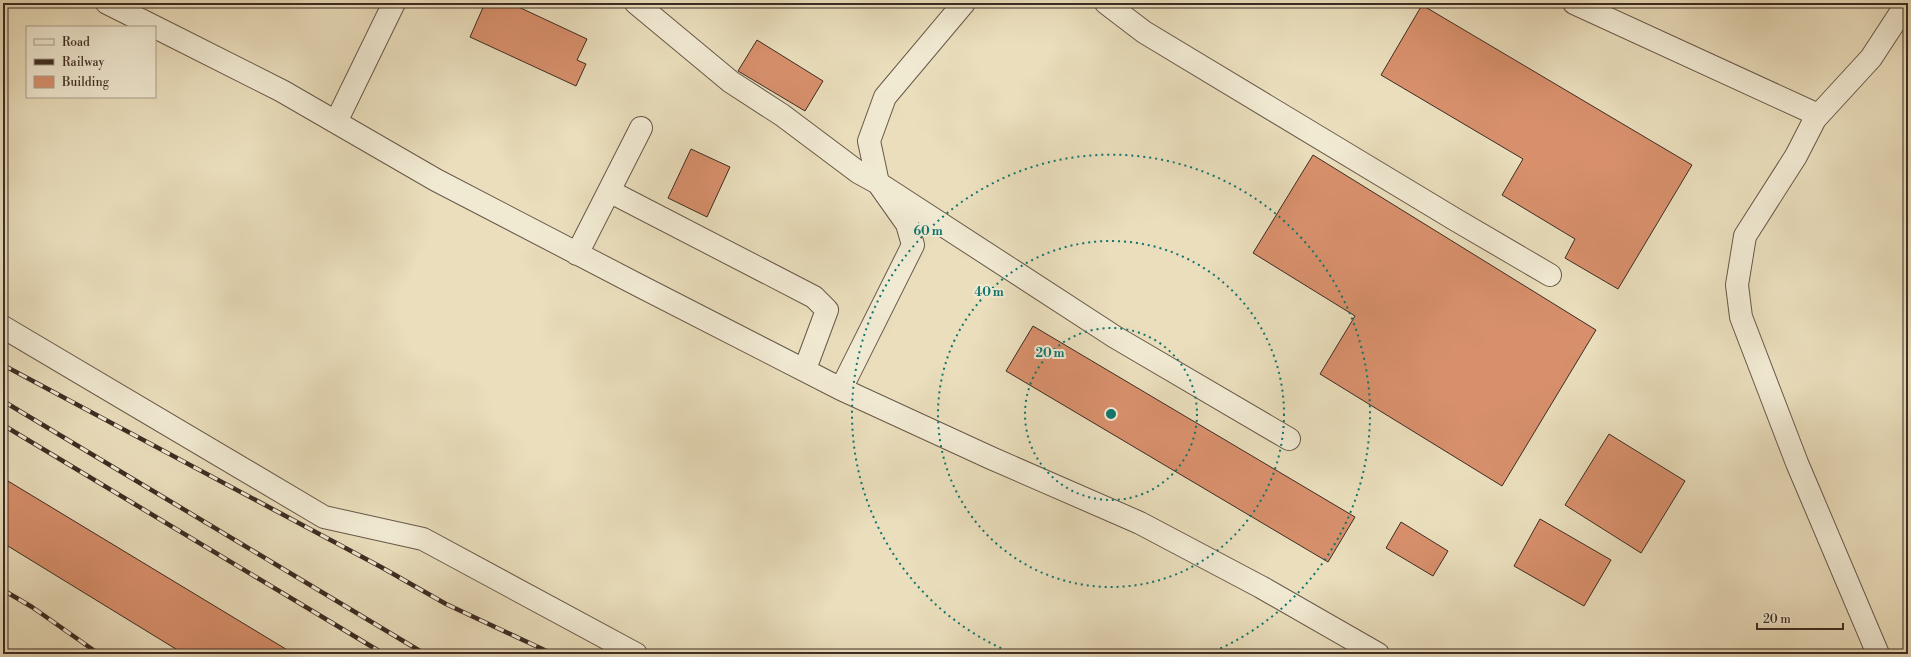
<svg xmlns="http://www.w3.org/2000/svg" width="1911" height="657" viewBox="0 0 1911 657" font-family="'Libre Bodoni',serif">
<style>
.building{fill:#d8906c;stroke:#3d2c23}
.lines{fill:none;stroke-linecap:round;stroke-linejoin:round}
.minor-casing{stroke:#685849;stroke-width:24}
.minor{stroke:#f1ead3;stroke-width:22}
.rail-casing{stroke:#3d2c23;stroke-width:4.5}
.rail{stroke:#f1ead3;stroke-width:3;stroke-dasharray:9;stroke-linecap:butt}
.ring{fill:none;stroke:#0f766e;stroke-width:2;stroke-dasharray:2 4}
.centre{fill:#0f766e;stroke:#f1ead3;stroke-width:2}
.ring-label{font-size:12px;text-anchor:middle;font-weight:bold;fill:#0f766e;stroke:#f1ead3;stroke-width:4;stroke-linejoin:round;paint-order:stroke}
</style>
<rect width="100%" height="100%" fill="#eadebc"/>
<filter id="stains"><feTurbulence type="fractalNoise" baseFrequency=".005" numOctaves="4"/><feColorMatrix values="0 0 0 0 .2 0 0 0 0 .09 0 0 0 0 .02 0 0 0 .5 -.17"/></filter>
<radialGradient id="worn" r=".72"><stop offset=".6" stop-color="#630" stop-opacity="0"/><stop offset="1" stop-color="#630" stop-opacity=".3"/></radialGradient>
<!-- building -->
<path class="building" d="M485,3H510L587,39L577,60L586,64L576,86L470,37Z
M1422,5L1692,165L1618,289L1565,258L1575,239L1502,195L1523,159L1381,75Z
M757,40L823,81L805,111L738,71Z
M691,149L730,167L707,217L668,198Z
M1313,155L1596,330L1502,486L1320,374L1355,316L1253,253Z
M1033,326L1355,517L1328,562L1006,371Z
M1609,434L1685,481L1641,553L1565,505Z
M3,478L294,654H184L3,543Z
M1540,519L1611,560L1584,606L1514,566Z
M1401,522L1448,551L1433,576L1386,548Z"/>
<g class="lines">
<!-- minor casing -->
<g class="minor-casing">
<path id="minor" d="M107,3L155,27
M636,3L731,82L782,115L858,172L878,183L1115,337L1289,439
M1106,3L1144,32L1456,220L1550,275
M1574,3L1818,115
M155,27L282,91L436,180L638,285L841,389L991,458L1140,523L1261,587L1378,654
M336,122L394,3
M609,191L814,297L827,310L805,369
M577,254L641,128
M3,327L324,517L423,539L636,654
M841,389L913,245L907,224L878,183L869,141L885,97L964,3
M1878,654L1797,463L1741,317L1737,285L1745,236L1796,156L1815,119L1871,58L1907,3"/>
</g>
<!-- minor -->
<use href="#minor" class="minor"/>
<!-- rail casing -->
<g class="rail-casing">
<path id="rail" d="M3,365L381,567L446,604L553,654
M3,401L425,654
M3,425L384,654
M3,590L32,607L99,654"/>
</g>
<!-- rail -->
<use href="#rail" class="rail"/>
</g>
<!-- distance rings -->
<g class="ring">
<circle cx="1111" cy="414" r="86"/>
<circle cx="1111" cy="414" r="173"/>
<path d="M1012 653A259 259 0 1 1 1210 653"/>
</g>
<circle cx="1111" cy="414" r="6" class="centre"/>
<g class="ring-label">
<text x="928" y="235">60 m</text>
<text x="989" y="296">40 m</text>
<text x="1050" y="357">20 m</text>
</g>
<!-- margin -->
<rect width="1911" height="657" fill="none" stroke="#eadebc" stroke-width="16"/>
<rect x="4" y="4" width="1903" height="649" fill="none" stroke="#3d2c23" stroke-width="2"/>
<rect x="8" y="8" width="1895" height="641" fill="none" stroke="#3d2c23"/>
<!-- legend -->
<rect x="26" y="26" width="130" height="72" fill="#f1ead3" stroke="#a99e8d"/>
<rect x="34" y="39" width="20" height="6" fill="#f1ead3" stroke="#a99e8d"/>
<text x="62" y="46" font-size="12" fill="#3d2c23">Road</text>
<rect x="34" y="59" width="20" height="6" fill="#3d2c23" stroke="#a99e8d"/>
<text x="62" y="66" font-size="12" fill="#3d2c23">Railway</text>
<rect x="34" y="76" width="20" height="12" fill="#d8906c" stroke="#a99e8d"/>
<text x="62" y="86" font-size="12" fill="#3d2c23">Building</text>
<!-- scale -->
<path d="M1757 623v6h86v-6" fill="none" stroke="#3d2c23" stroke-width="2"/>
<text x="1763" y="623" font-size="12" fill="#3d2c23" stroke="#f1ead3" stroke-width="3" paint-order="stroke">20 m</text>
<rect width="100%" height="100%" filter="url(#stains)"/>
<rect width="100%" height="100%" fill="url(#worn)"/>
</svg>
